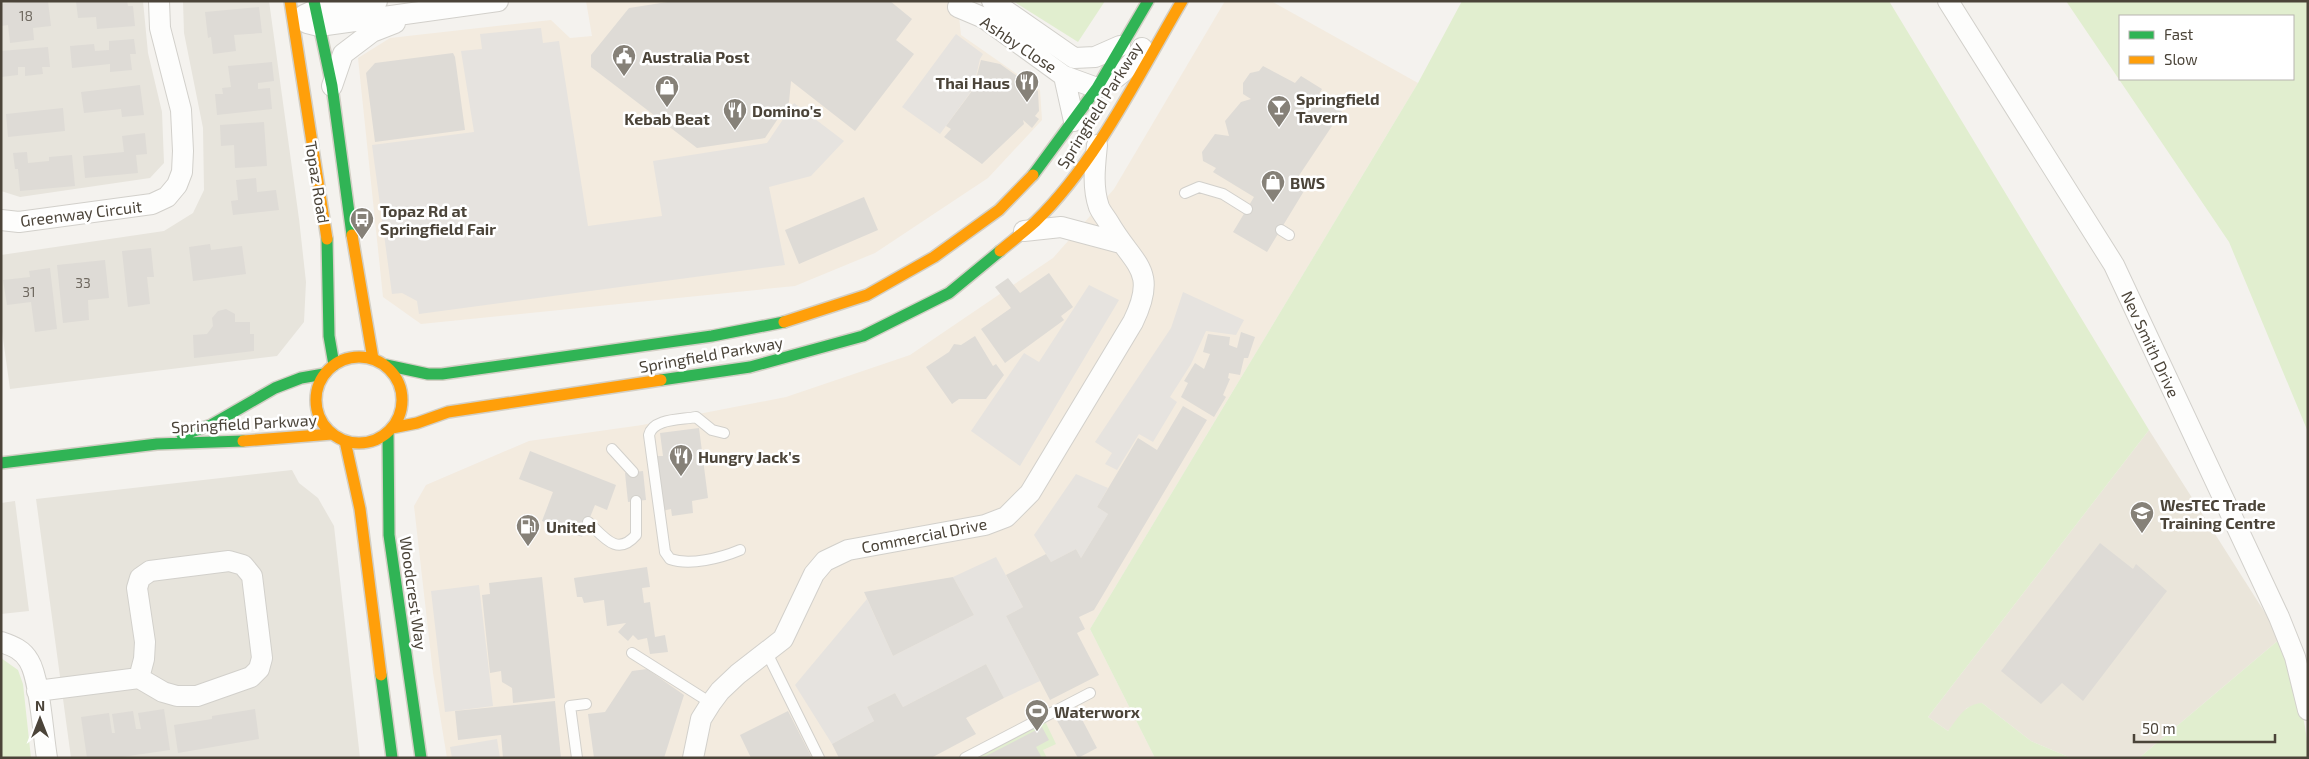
<svg xmlns="http://www.w3.org/2000/svg" width="2309" height="759" viewBox="0 0 2309 759" font-family="'Exo 2',sans-serif">
<style>
.residential{fill:#e7e4dc}
.commercial{fill:#f3ebdf}
.education{fill:#eae5da}
.green{fill:#e1eecf;fill-rule:evenodd}
.parking{fill:#e6e3df}
.building{fill:#dedbd6}
.lines{fill:none;stroke-linecap:round;stroke-linejoin:round}
.lane-casing{stroke:#d2d0cb;stroke-width:12}
.street-casing{stroke:#d2d0cb;stroke-width:22}
.fast-casing{stroke:#d3cfc5;stroke-width:14}
.slow-casing{stroke:#d3cfc5;stroke-width:14}
.lane{stroke:#fdfdfc;stroke-width:10}
.street{stroke:#fdfdfc;stroke-width:20}
.fast{stroke:#30b455;stroke-width:11}
.slow{stroke:#ff9f0a;stroke-width:11}
.labels{text-anchor:middle;dominant-baseline:central;stroke-width:5;stroke-linejoin:round;paint-order:stroke}
.number-label{font-size:14px;fill:#706a61}
.street-label{font-size:16px;fill:#4b4439;stroke:#fff}
.poi-label{font-size:16px;font-weight:bold;fill:#4b4439;stroke:#fff;text-anchor:start}
</style>
<rect width="100%" height="100%" fill="#f4f2ee"/>
<!-- residential -->
<path class="residential" d="M1,1H143L148,53L162,112L164,163L150,178L20,197L1,191Z
M183,1H269L299,219L306,282L304,322L277,356L10,389L1,324V255L164,231L193,213L204,190L203,128L184,33Z
M292,470L299,483L318,498L334,526L360,758H71L36,499Z
M15,501L29,611L1,614V503Z"/>
<!-- commercial -->
<path class="commercial" d="M586,1H954L958,7L961,35L1040,90L1042,120L988,178L875,253L795,286L421,324L383,297L358,58L390,38L551,20L570,38L592,36Z
M1225,1H1271L1418,83L1090,629L1155,758H447L433,673L414,506L426,485L529,441L642,425L786,397L910,355L1053,258L1114,189Z"/>
<!-- education -->
<path class="education" d="M2149,430L2281,638L2139,758H2071L2031,741L1982,703L1967,708L1948,731L1928,717Z"/>
<!-- green -->
<path class="green" d="M1013,1H1105L1078,42Z
M1462,1H1889L2149,430L1928,717L1948,731C1958,718 1965,704 1982,703L2031,741L2071,758H1155L1090,629L1418,83Z
M2066,1H2308V432L2229,242ZM2293,16V79H2120V16Z
M2281,638C2292,672 2308,722 2308,758H2139Z
M1,658L18,670L23,684L31,758H1Z
M1045,721L1056,744L1043,750L1047,758H975Z"/>
<!-- parking -->
<path class="parking" d="M541,28L543,43L559,41L588,226L662,216L653,161L767,143L794,103L844,141L811,176L769,187L785,265L419,314L417,301L402,293L392,294L372,145L474,132L461,51L482,49L480,34Z
M956,34L983,54L980,59L976,76L981,78L940,134L902,107Z
M1089,285L1119,300L1020,466L971,431L1024,353L1039,362Z
M1183,292L1244,320L1236,335L1206,331L1191,364L1170,397L1177,402L1153,442L1139,434L1117,470L1105,464L1112,453L1095,442L1171,328Z
M1076,474L1108,488L1097,507L1108,514L1081,558L1076,549L1051,562L1034,535Z
M996,557L1023,607L1006,616L1040,681L1004,698L986,664L903,707L895,693L867,707L874,721L832,744L795,685L867,599L893,656L974,615L953,577Z
M479,585L493,706L445,712L431,591Z
M497,739L500,758H452L450,747Z"/>
<!-- building -->
<path class="building" d="M25,1H48L51,26L33,28L34,40L10,43L8,25L1,26V4Z
M76,1H127L128,6H133L135,26L97,29L96,17L78,18Z
M674,1H890L912,19L896,40L914,54L855,131L791,81L789,102L765,138L697,148L591,67V55L629,8Z
M259,7L262,33L234,35L236,51L213,54L211,37L208,38L205,12Z
M134,39L136,54H130L132,70L110,72V64L72,68L70,46L94,44L95,51L109,50V41Z
M48,47L50,67H42L43,74L25,76V67H18V75L1,77V51Z
M453,53L455,57L465,130L375,142L366,73L375,63Z
M981,60L1000,64L1038,91L1039,111L1035,116L1039,119L1032,128L1023,120L1024,124L982,164L944,137L951,129L946,126L983,76L977,75Z
M272,62L274,81L258,83V89L270,88L272,109L217,115L215,94H223L222,88L231,87L228,66Z
M1263,66L1295,83L1301,76L1322,89L1318,96L1342,111L1296,180L1307,186L1267,252L1233,232L1254,197L1213,172L1216,168L1203,161L1202,152L1215,134L1229,136L1225,121L1241,102L1251,99L1243,94V83L1250,73L1259,71Z
M140,85L144,115L122,117L121,109L84,113L81,92Z
M63,108L65,131L8,137L6,114Z
M264,122L267,166L235,168L234,145L221,146L220,125Z
M145,133L147,154L136,155L138,173L85,178L83,156L124,152L122,136Z
M27,152L28,163L49,161V157L72,155L75,186L20,191L18,169H15L13,153Z
M256,178L257,192L276,190L279,210L233,215L231,201L238,200L236,180Z
M864,197L878,230L799,264L785,230Z
M210,244L211,250L242,246L246,274L193,281L189,247Z
M151,248L154,277H147L150,304L128,307L122,251Z
M105,260L109,298L88,300L89,320L63,323L57,265Z
M50,268L57,329L35,332L31,302L7,305L3,280L30,277L29,271Z
M1049,273L1073,307L1061,316L1064,320L1005,363L981,329L1011,308L995,287L1008,278L1020,293Z
M226,309L235,314V322H250V334H254V351L194,358L193,335L207,334L213,326L212,318L218,311Z
M1241,332L1255,337L1248,358H1244L1240,375L1229,373L1228,378L1230,379L1223,395L1226,397L1214,417L1181,397L1188,383L1184,381L1195,363L1204,369L1210,354L1203,352L1208,334L1230,337L1229,345L1237,348Z
M975,336L993,366L996,364L1004,375L986,399H959L952,404L926,367L949,352L954,344L961,345Z
M1183,406L1207,420L1094,610L1079,617L1085,629L1077,633L1099,675L1050,700L1006,616L1023,607L1006,575L1046,554L1051,562L1076,549L1081,558L1108,514L1097,507L1138,438L1157,450Z
M699,428L708,498L692,501L693,513L672,516L671,509L662,511L654,456H663L660,433Z
M530,451L616,485L607,510L595,505L582,537L542,521L553,492L519,479Z
M643,471L646,500L628,502L625,473Z
M2100,543L2133,569L2136,564L2167,591L2083,701L2062,683L2041,704L2001,671Z
M647,567L650,587L642,588L644,603L650,602L655,637L665,635L668,652L650,654L647,638L638,640L633,635L628,641L618,632L626,623L607,626L604,600L584,603L582,597H577L574,578Z
M542,577L555,698L513,703L512,688L502,682L501,671L490,673L482,595L490,594L489,583Z
M953,577L974,615L893,656L864,592Z
M986,664L1004,698L966,718L976,734L931,758H839L832,744L874,721L867,707L895,693L903,707Z
M647,669L684,695L664,758H594L588,714L605,712L632,671Z
M555,701L561,758H503L501,735L458,740L455,711Z
M1075,706L1097,748L1078,758L1055,717Z
M164,709L170,750L115,758H87L81,717L109,713L112,733H115L112,714L133,711L136,729H141L138,713Z
M255,709L259,739L178,753L174,725L212,719V716Z
M788,711L812,758H751L740,735Z
M1042,727L1049,740L1036,747L1042,758H982Z"/>
<g class="lines">
<!-- lane casing -->
<g class="lane-casing">
<path id="lane" d="M1185,193L1199,187L1223,194L1247,209
M1281,230L1289,235
M724,433L712,430L696,417C682,420 653,418 649,435L665,552L670,559C690,566 721,558 740,550
M612,449L633,472
M588,522C604,537 617,557 636,535V501
M632,653L711,703
M767,653L819,758
M577,758L570,706L586,704
M965,758L1090,693"/>
</g>
<!-- street casing -->
<g class="street-casing">
<path id="street" d="M992,1L1074,58L1095,57L1120,46
M1948,1L2114,265L2279,617L2295,657L2308,710
M958,7L984,18L1064,76L1097,88C1117,80 1131,67 1142,48
M304,15L315,10L377,1
M307,23L319,26L498,1
M1064,76L1074,121
M332,86L343,54L372,32L395,23
M1,220L19,222L152,204L167,197L177,185L182,172L183,151L181,110L160,28L159,1
M1024,231L1061,227L1121,243
M1,642C13,646 23,650 29,661C40,679 43,735 47,758
M37,691L139,678L163,692L177,696H197L251,677L259,669L262,658L252,576L243,565L229,561L150,571L140,578L137,588L145,642L144,659L139,678
M693,758L701,719L711,703L720,691L738,674L783,639L814,574L825,561L848,550L985,525L1006,517L1030,493L1133,322C1159,269 1133,265 1109,223C1106,218 1101,212 1099,207C1092,187 1095,165 1097,145"/>
</g>
<!-- fast casing -->
<g class="fast-casing">
<path id="fast" d="M314,1L332,86L352,235
M1033,175L1097,88L1148,1
M327,239L329,336L334,365
M386,365L428,374H442L712,336L784,322
M661,380L750,367L863,336L949,293L1000,251
M388,433L389,535L421,758
M182,435L211,425L275,388L301,378L324,374
M1,463L157,444L243,441
M381,675L392,758"/>
</g>
<!-- slow casing -->
<g class="slow-casing">
<path id="slow" d="M290,1L327,239
M352,235L373,359
M1000,251C1012,241 1024,232 1035,222C1096,163 1139,74 1182,1
M784,322L867,295L934,257L999,210L1033,175
M316 400a43 43 0 1 1 86 0a43 43 0 1 1-86 0Z
M392,428L417,423L448,412L661,380
M243,441L332,434
M345,441L360,509L381,675"/>
</g>
<!-- lane -->
<use href="#lane" class="lane"/>
<!-- street -->
<use href="#street" class="street"/>
<!-- fast -->
<use href="#fast" class="fast"/>
<!-- slow -->
<use href="#slow" class="slow"/>
</g>
<!-- icons -->
<defs>
<g id="civic-pin" transform="scale(1.25)"><path d="M0 17L-7.5 6A9.5 9.5 0 1 1 7.5 6Z" fill="#868178" stroke="#fff"/><path d="M-.6-6.5H3V-4.5H.6V-3L4-1V1h2V6H-6V1h2V-1L-.6-3ZM-1.2 2.5V6h2.4V2.5Z" fill="#fff"/></g>
<g id="restaurant-pin" transform="scale(1.25)"><path d="M0 17L-7.5 6A9.5 9.5 0 1 1 7.5 6Z" fill="#868178" stroke="#fff"/><path d="M-5-6h1v4h1v-4h1v4h1v-4h1v5L-1.5 .5V6h-2V.5L-5-1ZM5-6V6H3V1.5H1.5Q1.5-4 5-6Z" fill="#fff"/></g>
<g id="shop-pin" transform="scale(1.25)"><path d="M0 17L-7.5 6A9.5 9.5 0 1 1 7.5 6Z" fill="#868178" stroke="#fff"/><path d="M-5-2.5h2.3a2.7 3.5 0 0 1 5.4 0H5L5.5 6h-11ZM-1.5-2.5h3a1.5 2.3 0 0 0-3 0Z" fill="#fff"/></g>
<g id="bar-pin" transform="scale(1.25)"><path d="M0 17L-7.5 6A9.5 9.5 0 1 1 7.5 6Z" fill="#868178" stroke="#fff"/><path d="M-6-5H6L.8 .8V4.5H3.5V6h-7V4.5H-.8V.8Z" fill="#fff"/></g>
<g id="bus-pin" transform="scale(1.25)"><path d="M0 17L-7.5 6A9.5 9.5 0 1 1 7.5 6Z" fill="#868178" stroke="#fff"/><path d="M-5-6H5V4H4V6H2V4H-2V6H-4V4H-5ZM-3.5-4V0h7V-4ZM-3.5 1.2v1.5H-2V1.2ZM2 1.2v1.5H3.5V1.2Z" fill="#fff"/></g>
<g id="university-pin" transform="scale(1.25)"><path d="M0 17L-7.5 6A9.5 9.5 0 1 1 7.5 6Z" fill="#868178" stroke="#fff"/><path d="M0-5L7-2L0 1L-7-2ZM-4 1L0 2.5L4 1V4Q0 6-4 4Z" fill="#fff"/></g>
<g id="fuel-pin" transform="scale(1.25)"><path d="M0 17L-7.5 6A9.5 9.5 0 1 1 7.5 6Z" fill="#868178" stroke="#fff"/><path d="M-5.5-6h7V0h2V4h1.3V-2.5L3-4.5l.8-.8L6-3V5H2.5V1h-1V6h-7ZM-4.2-4.7v3.2H.2V-4.7Z" fill="#fff"/></g>
<g id="stadium-pin" transform="scale(1.25)"><path d="M0 17L-7.5 6A9.5 9.5 0 1 1 7.5 6Z" fill="#868178" stroke="#fff"/><path d="M0-5a6.5 5 0 1 0 0 10a6.5 5 0 1 0 0-10ZM-3.5-1.8h7v3.6h-7Z" fill="#fff"/></g>
</defs>
<g fill-rule="evenodd">
<use href="#civic-pin" x="624" y="56"/>
<use href="#restaurant-pin" x="1027" y="82"/>
<use href="#shop-pin" x="667" y="87"/>
<use href="#bar-pin" x="1279" y="107"/>
<use href="#restaurant-pin" x="735" y="110"/>
<use href="#shop-pin" x="1273" y="182"/>
<use href="#bus-pin" x="362" y="219"/>
<use href="#restaurant-pin" x="681" y="456"/>
<use href="#university-pin" x="2142" y="513"/>
<use href="#fuel-pin" x="528" y="526"/>
<use href="#stadium-pin" x="1037" y="711"/>
</g>
<g class="labels">
<!-- number labels -->
<g class="number-label">
<text x="26" y="15">18</text>
<text x="83" y="282">33</text>
<text x="29" y="291">31</text>
</g>
<!-- street labels -->
<g class="street-label">
<text transform="translate(1019 44) rotate(34)">Ashby Close</text>
<text transform="translate(1099 105) rotate(-58)">Springfield Parkway</text>
<text transform="translate(318 182) rotate(81)">Topaz Road</text>
<text transform="translate(81 213) rotate(-7)">Greenway Circuit</text>
<text transform="translate(2151 344) rotate(65)">Nev Smith Drive</text>
<text transform="translate(711 354) rotate(-10)">Springfield Parkway</text>
<text transform="translate(244 423) rotate(-3)">Springfield Parkway</text>
<text transform="translate(924 535) rotate(-11)">Commercial Drive</text>
<text transform="translate(414 593) rotate(82)">Woodcrest Way</text>
</g>
<!-- poi labels -->
<g class="poi-label">
<text x="642" y="56">Australia Post</text>
<text x="1010" y="82" text-anchor="end">Thai Haus</text>
<text x="1296" y="98">Springfield<tspan x="1296" dy="18">Tavern</tspan></text>
<text x="752" y="110">Domino's</text>
<text x="667" y="118" text-anchor="middle">Kebab Beat</text>
<text x="1290" y="182">BWS</text>
<text x="380" y="210">Topaz Rd at<tspan x="380" dy="18">Springfield Fair</tspan></text>
<text x="698" y="456">Hungry Jack's</text>
<text x="2160" y="504">WesTEC Trade<tspan x="2160" dy="18">Training Centre</tspan></text>
<text x="546" y="526">United</text>
<text x="1054" y="711">Waterworx</text>
</g>
</g>
<!-- border -->
<rect width="2309" height="759" fill="none" stroke="#4b4439" stroke-width="5"/>
<!-- legend -->
<rect x="2119" y="15" width="175" height="65" fill="#ffffff" stroke="#b7b4b0"/>
<rect x="2129" y="31" width="25" height="8" fill="#30b455" stroke="#b7b4b0"/>
<text x="2164" y="40" font-size="15" fill="#4b4439">Fast</text>
<rect x="2129" y="56" width="25" height="8" fill="#ff9f0a" stroke="#b7b4b0"/>
<text x="2164" y="65" font-size="15" fill="#4b4439">Slow</text>
<!-- north arrow -->
<g transform="translate(40 719)" stroke="#ffffff" stroke-width="4" paint-order="stroke">
<path d="M0-4L9 19L0 12L-9 19Z" fill="#4b4439"/>
<text y="-8" font-size="14" font-weight="bold" text-anchor="middle" fill="#4b4439">N</text>
</g>
<!-- scale -->
<path d="M2134 734v8h141v-8" fill="none" stroke="#4b4439" stroke-width="2.5"/>
<text x="2142" y="734" font-size="15" fill="#4b4439" stroke="#ffffff" stroke-width="4" paint-order="stroke">50 m</text>
</svg>
